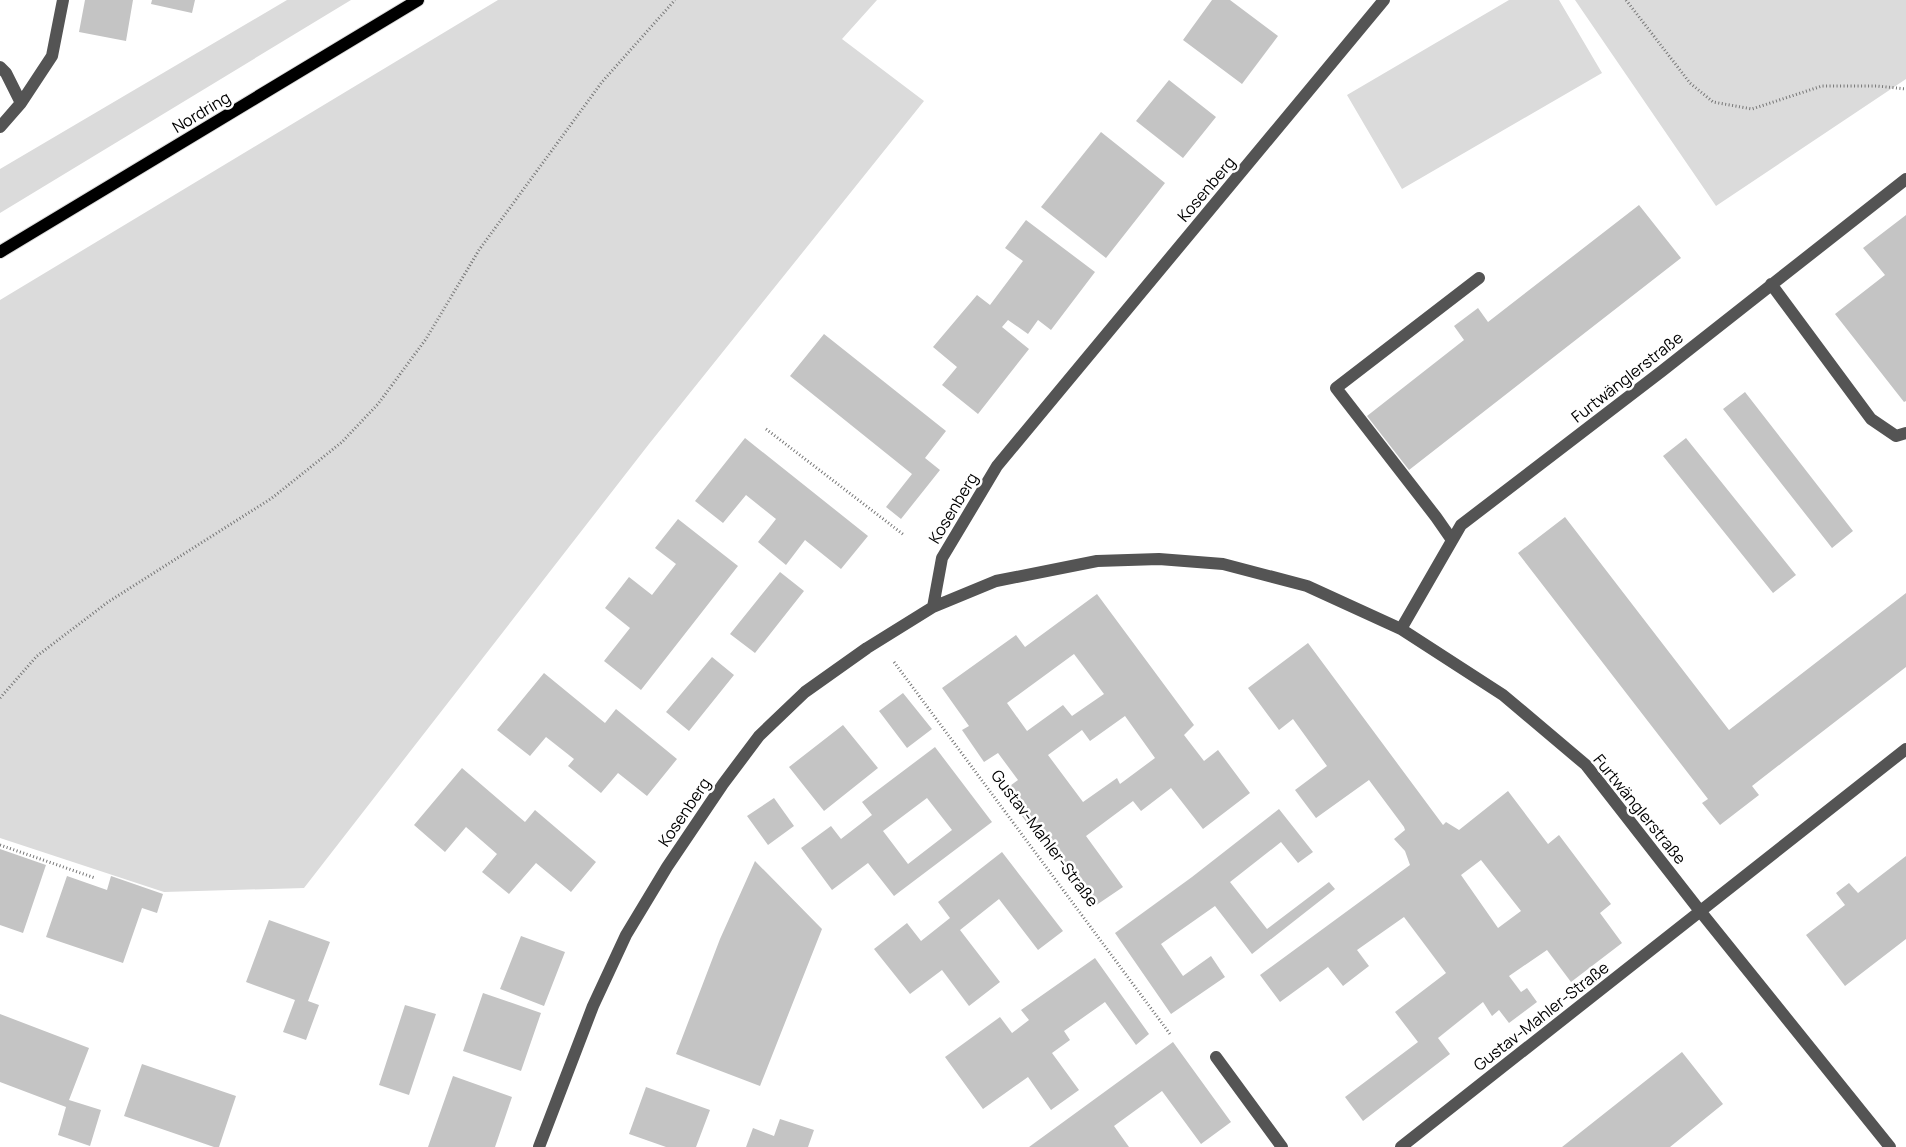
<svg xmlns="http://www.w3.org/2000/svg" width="1906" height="1147" viewBox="0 0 1906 1147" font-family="Manrope,sans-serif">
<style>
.green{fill:#dbdbdb}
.building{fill:#c4c4c4;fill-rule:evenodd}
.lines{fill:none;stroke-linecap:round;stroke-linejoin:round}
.major-casing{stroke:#dbdbdb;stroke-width:14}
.path{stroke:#767676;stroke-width:3;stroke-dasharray:1 2.5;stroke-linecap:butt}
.minor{stroke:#545454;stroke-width:12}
.major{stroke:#000;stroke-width:12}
.labels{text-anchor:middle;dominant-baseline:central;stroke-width:5;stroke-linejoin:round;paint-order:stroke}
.street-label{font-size:16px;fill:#000;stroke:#fff}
</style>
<rect width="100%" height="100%" fill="#fff"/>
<!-- green -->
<path class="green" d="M287,0H351L0,213V169Z
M498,0H877L842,39L924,101L649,444L304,888L164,892L0,838V300Z
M1509,0H1559L1602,73L1402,189L1347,95Z
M1575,0H1906V79L1716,206Z"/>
<!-- building -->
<path class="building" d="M85,0H133L126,41L79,32Z
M152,0H195L192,13L151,4Z
M1212,0H1230L1278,36L1242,84L1183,40Z
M1169,80L1216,117L1183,158L1136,121Z
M1101,132L1165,183L1106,258L1041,207Z
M1639,205L1681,258L1409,470L1367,416L1464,340L1454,326L1478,308L1488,322Z
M1906,215V401L1904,402L1835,314L1885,275L1863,248Z
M1026,220L1095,272L1051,330L1038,320L1028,334L1008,320L1002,327L1029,349L978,414L942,385L957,367L933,347L977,295L990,305L1023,261L1005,248Z
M824,334L946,431L925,458L940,470L901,519L886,507L912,474L790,376Z
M1745,392L1853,531L1832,548L1723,409Z
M745,438L868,536L841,569L805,540L786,565L758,542L776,519L746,495L723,523L695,501Z
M1686,438L1796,575L1773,593L1663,456Z
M1565,517L1729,730L1906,593V667L1752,786L1759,795L1720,825L1702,803L1708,799L1518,553Z
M678,519L738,566L641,690L604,661L630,628L605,608L629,577L652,595L676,564L655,548Z
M780,572L804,591L755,653L730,634Z
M1097,594L1194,725L1184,735L1204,761L1218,750L1250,793L1203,829L1171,788L1141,811L1133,801L1086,836L1123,887L1092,908L1039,834L1037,836L1003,791L1018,780L998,753L984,762L962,730L969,726L942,688L1016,635L1025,647ZM1074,654L1104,694L1072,716L1063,705L1027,731L1007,703ZM1125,716L1155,758L1120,784L1117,778L1083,802L1048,755L1082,730L1090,741Z
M1308,643L1443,825L1446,822L1459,830L1508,791L1548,844L1559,835L1611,904L1600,913L1622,943L1571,982L1547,950L1509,976L1521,992L1527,988L1537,1002L1509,1023L1499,1010L1492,1016L1483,1002L1438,1038L1450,1054L1363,1121L1345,1097L1418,1042L1395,1012L1446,973L1404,917L1357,950L1369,966L1343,986L1328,967L1280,1002L1260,975L1410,865L1405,851L1394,839L1405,830L1404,827L1369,780L1316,818L1295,790L1327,766L1293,719L1279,730L1248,688ZM1481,860L1521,911L1498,928L1461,875Z
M712,657L734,675L689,731L666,712Z
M544,673L605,723L616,709L677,759L647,796L618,773L601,793L568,766L574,759L546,737L530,756L497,730Z
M903,693L932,729L907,748L879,711Z
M843,725L878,768L824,811L789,767Z
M935,747L992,822L894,896L868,863L832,890L801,848L831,826L841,839L872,815L862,802ZM927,798L952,830L908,864L883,831Z
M462,768L525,822L535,810L596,862L571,892L536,863L509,894L482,872L497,854L466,827L445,852L414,825Z
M774,798L794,826L768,845L747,816Z
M1279,809L1313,852L1298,863L1281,842L1230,882L1267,929L1329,882L1335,889L1252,954L1215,906L1161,944L1183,976L1211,956L1225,977L1171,1014L1115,933L1192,877Z
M0,849L46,865L23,933L0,925Z
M1002,852L1063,931L1038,950L999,899L960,930L1000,982L969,1006L942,970L910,994L874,949L907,923L921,941L950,918L938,902Z
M1906,856V939L1845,986L1806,935L1845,905L1836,893L1849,883L1858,893Z
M755,861L822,929L760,1086L676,1054L720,939Z
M67,876L107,890L111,876L163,894L157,913L142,908L123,963L46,937Z
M269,920L330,942L308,1001L319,1005L306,1040L283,1032L295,1000L246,982Z
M521,936L565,952L544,1006L500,989Z
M1095,958L1149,1034L1136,1045L1105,1002L1064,1031L1070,1040L1052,1053L1079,1090L1051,1110L1028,1077L983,1109L945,1057L1000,1017L1012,1033L1029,1020L1021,1010Z
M483,993L541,1013L521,1071L463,1051Z
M405,1005L436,1014L409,1095L379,1085Z
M0,1014L89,1048L69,1100L101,1110L90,1146L58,1135L66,1107L0,1082Z
M1173,1042L1231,1122L1201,1144L1162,1091L1114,1126L1129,1147H1029Z
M1682,1052L1723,1104L1670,1147H1562Z
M142,1064L236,1096L219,1147H214L124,1116Z
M453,1076L512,1097L495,1147H428Z
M646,1087L710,1110L696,1147H666L629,1134Z
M780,1119L814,1130L808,1147H746L753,1128L774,1136Z"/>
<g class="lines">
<!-- major casing -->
<g class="major-casing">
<path id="major" d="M0,252L418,0"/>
</g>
<!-- path -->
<path class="path" d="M1626,0L1690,83L1713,102L1752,109L1822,86H1877L1906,89
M766,429L904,535
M894,662L1170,1034
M0,698L37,656L108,602L272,498L342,442L378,404L426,339L479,250L602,82L675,0
M0,845L95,878"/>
<!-- minor -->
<path class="minor" d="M0,67L6,73L21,103L0,127
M21,103L52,56L63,0
M1771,284L1871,419L1896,436L1906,433
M1452,540L1436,517L1336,388L1479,278
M933,607L942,558L997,466L1384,0
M1401,629L1461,525L1662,371L1906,179
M1216,1057L1282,1147
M539,1147L593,1006L626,935L667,867L723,784L759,736L805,692L867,648L933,607L996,581L1097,561L1159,559L1223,564L1307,586L1401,629L1503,695L1586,765L1700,911L1890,1147
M1401,1147L1906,749"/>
<!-- major -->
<use href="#major" class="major"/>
</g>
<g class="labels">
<!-- street labels -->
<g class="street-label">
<text transform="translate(201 112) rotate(-31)">Nordring</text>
<text transform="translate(1206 189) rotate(-50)">Kosenberg</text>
<text transform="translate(1627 377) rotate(-38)">Furtwänglerstraße</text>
<text transform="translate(953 508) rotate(-59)">Kosenberg</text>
<text transform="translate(1640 809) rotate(51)">Furtwänglerstraße</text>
<text transform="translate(684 812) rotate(-56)">Kosenberg</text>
<text transform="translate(1045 838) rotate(53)">Gustav-Mahler-Straße</text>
<text transform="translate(1541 1016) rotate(-38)">Gustav-Mahler-Straße</text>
</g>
</g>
</svg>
